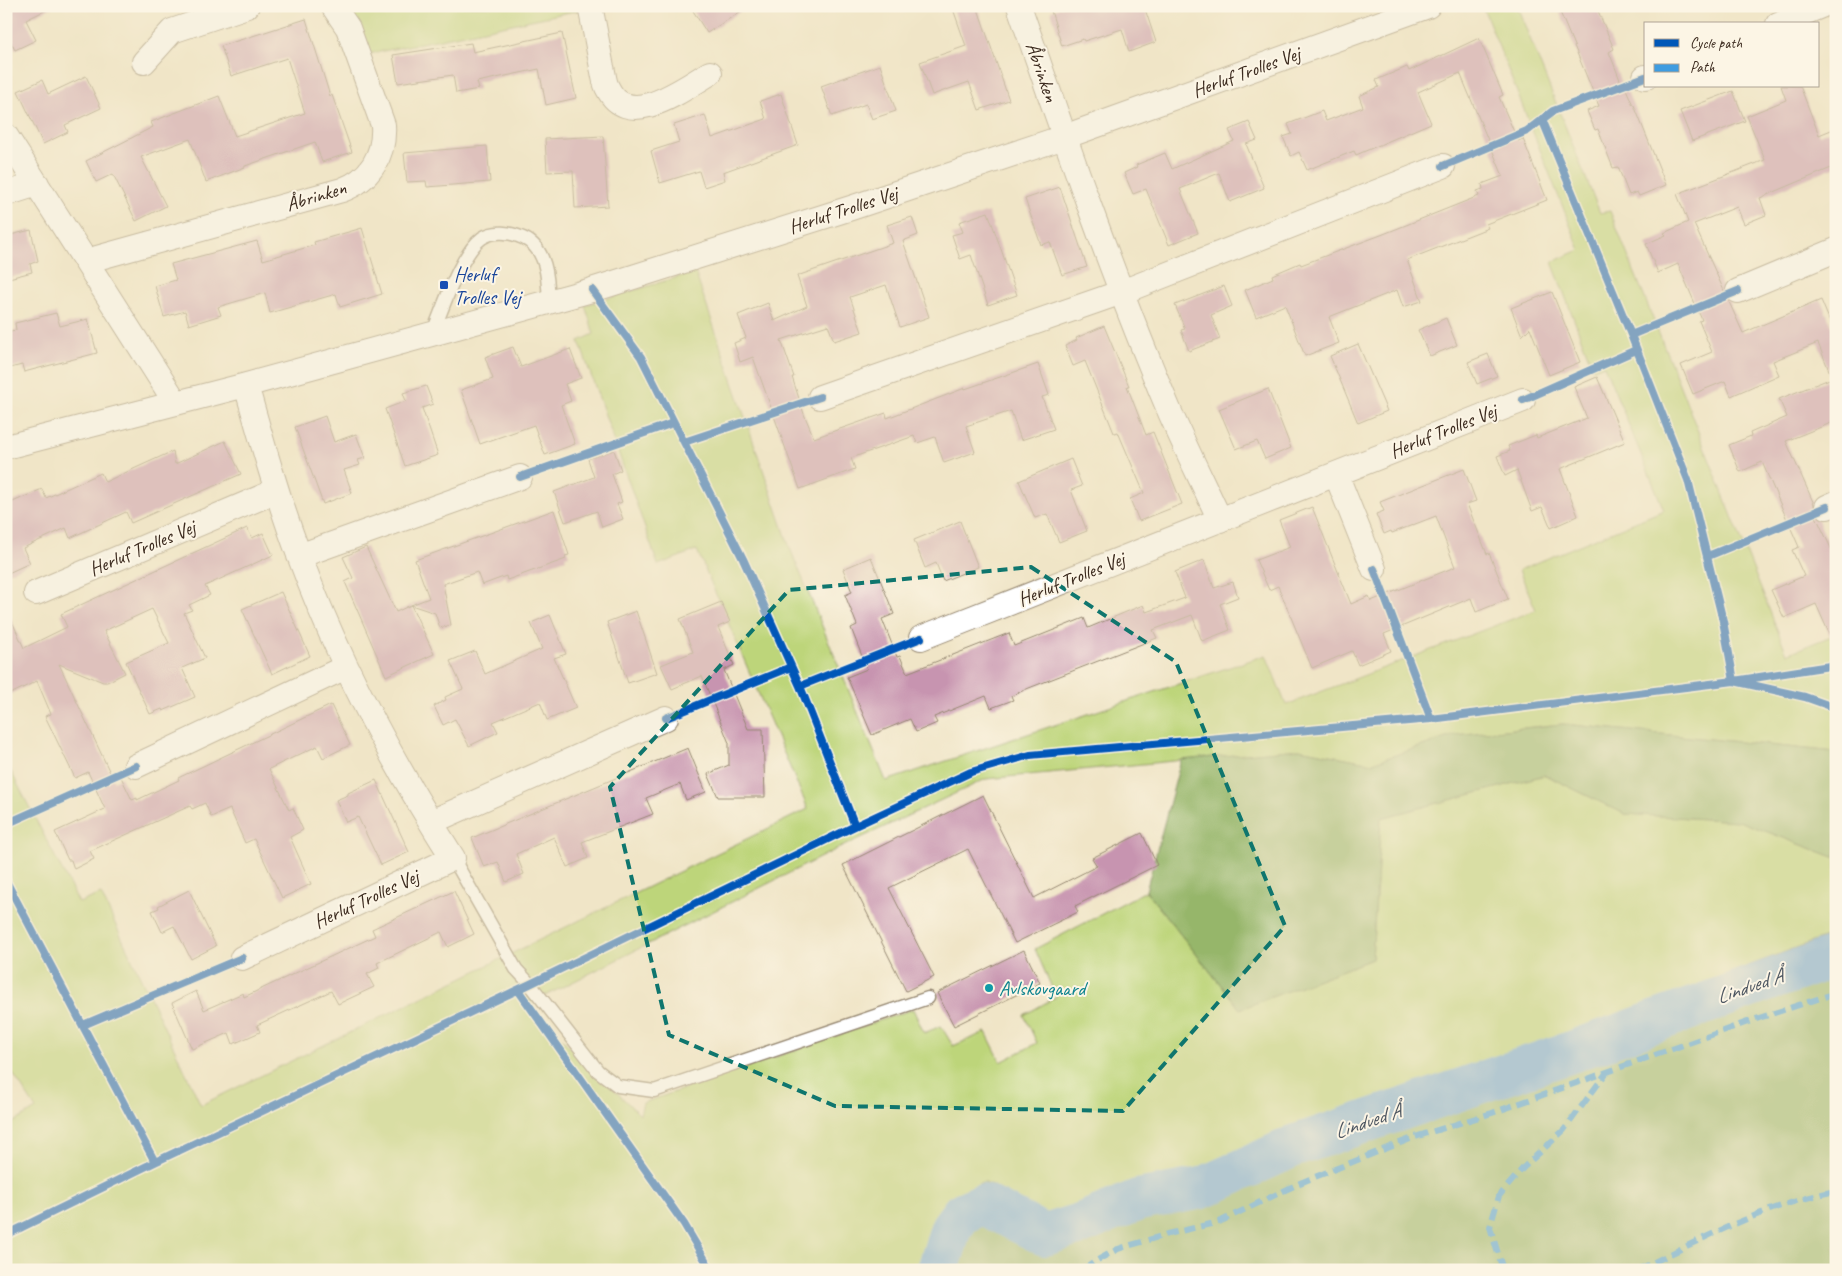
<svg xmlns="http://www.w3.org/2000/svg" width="1842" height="1276" viewBox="0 0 1842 1276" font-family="Caveat,sans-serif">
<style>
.green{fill:#bdd57a;stroke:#7c804c}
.forest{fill:#96b66a;stroke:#687044}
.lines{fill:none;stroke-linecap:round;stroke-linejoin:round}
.river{stroke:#6ca5db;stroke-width:42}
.building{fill:#c794b0}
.service-casing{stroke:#968872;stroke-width:15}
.minor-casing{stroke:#968872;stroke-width:26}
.service{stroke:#fff;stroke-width:12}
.minor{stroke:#fff;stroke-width:24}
.quiet{stroke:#3f9ce0;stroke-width:6;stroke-dasharray:12 6;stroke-linecap:butt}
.cycleway-casing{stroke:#fcf5e5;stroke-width:11}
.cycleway{stroke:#0057b8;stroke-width:8}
.marked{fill:none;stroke:#0f766e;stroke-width:4;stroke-dasharray:10 6;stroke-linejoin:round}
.transit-dot{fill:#1a4fb4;stroke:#fcf5e5;stroke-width:2}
.culture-dot{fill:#0f9aa8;stroke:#fcf5e5;stroke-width:2}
.labels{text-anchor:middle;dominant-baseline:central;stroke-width:4;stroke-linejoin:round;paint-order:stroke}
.street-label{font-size:20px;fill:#3b2a1e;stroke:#fcf5e5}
.transit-label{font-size:20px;fill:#164399;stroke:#fcf5e5;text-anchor:start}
.culture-label{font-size:20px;fill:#0d838f;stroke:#fcf5e5;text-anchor:start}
.water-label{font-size:21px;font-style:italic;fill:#4c5560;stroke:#fcf5e5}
</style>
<rect width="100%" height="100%" fill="#fcf5e5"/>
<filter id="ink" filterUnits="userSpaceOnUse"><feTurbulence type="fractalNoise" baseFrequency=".02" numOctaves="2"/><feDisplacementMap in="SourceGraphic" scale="10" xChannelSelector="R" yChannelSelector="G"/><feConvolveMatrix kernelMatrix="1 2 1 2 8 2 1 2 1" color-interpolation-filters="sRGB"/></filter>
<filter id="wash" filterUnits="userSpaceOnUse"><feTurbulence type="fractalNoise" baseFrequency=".0096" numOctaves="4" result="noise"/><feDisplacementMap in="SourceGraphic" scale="20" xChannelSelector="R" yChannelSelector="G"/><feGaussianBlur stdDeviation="1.12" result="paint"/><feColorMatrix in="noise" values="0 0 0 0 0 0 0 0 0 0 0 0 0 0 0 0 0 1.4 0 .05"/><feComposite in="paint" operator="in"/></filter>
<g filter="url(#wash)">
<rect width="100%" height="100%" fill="#f0e5c7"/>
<!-- green -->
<path class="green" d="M343,6H579V10L369,54Z
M1487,6H1517L1600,213L1610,211L1787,654L1836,634V752L1563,724L1455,735L1372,763L1299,749L986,779L833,851L527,1005L640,1115L643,1103L913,1009L924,1033L941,1026L953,1046L986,1032L1001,1062L1037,1043L1024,1015L1056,997L1035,949L1146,891L1240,1009L1372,959L1381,818L1545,775L1625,814L1739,821L1836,858V933L1280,1142L1048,1217L984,1181L954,1197L921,1270H6V1127L36,1109L6,1063V762L79,903L101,894L201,1105L808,809L697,550L658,565L579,341L594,334L585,305L695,272L790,548L886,781L1266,655L1286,705L1536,610L1519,570L1664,510L1604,365L1593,369L1552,262L1580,250L1483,7Z"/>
<!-- forest -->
<path class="forest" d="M1563,724L1836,752V858L1739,821L1625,814L1545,775L1381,818L1372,959L1240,1009L1146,891L1181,760L1299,749L1372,763L1455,735Z
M1836,933V1270H921L954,1197L984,1181L1048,1217L1280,1142Z"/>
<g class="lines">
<!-- river -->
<path class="river" d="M938,1270L951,1228L962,1213L983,1204L1045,1235L1080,1224L1138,1200L1202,1188L1294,1146L1574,1051L1836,956"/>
</g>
<g id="blocks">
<!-- building -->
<path class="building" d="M6,6H54L26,20L36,40L15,50L6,33Z
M690,6H749L707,33Z
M952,6H977L1009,100L979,110L969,82L932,95L920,62L966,46Z
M1064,6H1144L1156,42L1129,52L1122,29L1084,41L1083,39L1062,46L1051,11Z
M1574,6H1596L1614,49L1609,52L1624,90L1626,89L1633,105H1634L1666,185L1639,196L1637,192L1629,195L1618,167L1613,168L1598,129L1595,130L1587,111L1599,106L1560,12Z
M306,19L330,96L332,95L352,152L322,162L315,142L245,166V167L206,182L190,139L141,157L166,206L136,221L113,174L96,182L86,161L153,127L151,122L219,96L235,136L305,113L287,58L231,76L221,46Z
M562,33L576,98L546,105L539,69L477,82L479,89L456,93L453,75L398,83L393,55L471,43L473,52Z
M1479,38L1503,95L1499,97L1518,141L1523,139L1547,200L1486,224L1488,228L1407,260L1422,301L1403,307L1397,290L1329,317L1339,343L1305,356L1285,305L1256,317L1245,290L1273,278L1272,275L1300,263L1301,265L1381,235L1479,196L1477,191L1483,189L1482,184L1503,176L1460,73L1418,92L1431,123L1356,155L1354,151L1307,170L1299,152L1291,156L1283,137L1292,134L1288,124L1322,111L1326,121L1363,107L1359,96L1379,87L1376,80L1407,67L1409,71Z
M880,65L896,111L872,119L866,104L832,116L821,86Z
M86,76L101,108L65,125L68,132L43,144L18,91L42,80L48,94Z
M1781,86H1800L1819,135L1836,128V166L1760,198L1766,215L1744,224L1737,207L1694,224L1743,333L1821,300L1836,336V421L1786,441L1814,504V512L1836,559V649L1816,604L1784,618L1771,590L1804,576L1792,550L1799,547L1762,462L1740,472L1729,445L1751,436L1750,433L1787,417L1779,399L1832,378L1818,343L1773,361L1779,375L1731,396L1725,381L1693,394L1681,365L1712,352L1699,321L1702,320L1678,264L1658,273L1646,244L1666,235L1664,233L1688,222L1677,194L1765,160L1747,116L1786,100Z
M1733,91L1745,121L1692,141L1680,111Z
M781,94L798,145L723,172L725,180L704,187L699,171L660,183L651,151L679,142L674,125L705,115L712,138L766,119L760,101Z
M1249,122L1257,140L1246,144L1264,188L1230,202L1219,173L1180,189L1198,233L1169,245L1146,189L1133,194L1124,173L1137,167L1136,165L1165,153L1172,169L1234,141L1229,130Z
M603,136L608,206L575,208L573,171L547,172L545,139Z
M487,146L490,182L427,187L426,181L407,182L404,153Z
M1060,187L1087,267L1062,275L1050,242L1041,245L1025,199Z
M988,212L1017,295L988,305L971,255L960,259L952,235L963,232L959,222Z
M912,217L918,235L903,241L929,317L900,327L886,285L850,297L862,332L834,341L828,325L781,340L794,377H792L804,414L814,438L886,413L887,418L965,388V389L1038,364L1049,395L1042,397L1054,429L1021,440L1011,411L966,426L975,452L944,463L935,437L917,443L914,436L851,458L855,469L800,489L753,357L740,362L734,343L746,338L738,315L768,303L774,321L807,306L797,276L893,243L887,225Z
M362,228L382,294L340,307L336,294L270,313L265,293L218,307L221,315L189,325L185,311L164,317L155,286L176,280L171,264L257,241L263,260L315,245L314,242Z
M31,230L38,261L30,264L32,272L9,278L6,265V236Z
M1224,286L1232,306L1211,315L1220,339L1189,351L1181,330L1185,329L1175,305Z
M1552,292L1580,362L1549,375L1530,328L1522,336L1511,308Z
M56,313L60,326L88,319L97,353L24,372L22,365L6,369V332L16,330L15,323Z
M1446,318L1457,345L1430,356L1418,330Z
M1104,326L1129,386H1127L1146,435L1153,432L1182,504L1139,521L1130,499L1144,493L1118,432L1114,433L1085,361L1073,366L1065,346L1077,340L1076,338Z
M1358,344L1387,411L1358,423L1330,356Z
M513,347L521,367L570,349L581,378L565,384L571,401L561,405L575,444L545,455L534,425L480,444L461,390L493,379L485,357Z
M1488,354L1497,376L1477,384L1468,362Z
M1597,377L1625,442L1560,469L1578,516L1551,528L1542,507L1532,511L1517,470L1505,476L1497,456L1510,451L1508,446L1536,435L1537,438L1587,418L1574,387Z
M426,386L433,404L422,408L438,455L405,466L385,409L406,401L403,393Z
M1268,389L1291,448L1265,459L1257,441L1236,449L1219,409Z
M325,416L334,442L356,434L365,458L358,460L360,465L344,470L352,493L323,504L295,427Z
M225,441L241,474L131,523L126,512L70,538L66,528L23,548L30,563L6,574V505L42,489L46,498L101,473L105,482L173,451L175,464Z
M614,450L621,470L612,474L622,502L617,504L623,519L602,527L597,511L565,522L554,492L594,477L588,459Z
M1071,459L1082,486L1071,490L1087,531L1059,542L1047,514L1035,518L1019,481Z
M1464,469L1476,501L1467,504L1487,554L1489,553L1508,599L1476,612L1471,598L1384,634L1391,651L1358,665L1352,651L1312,668L1278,586L1269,590L1256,560L1290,547L1279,520L1312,507L1351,604L1369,596L1371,601L1455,567L1436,516L1392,533L1391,531L1384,534L1376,514L1384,511L1380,502Z
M554,510L569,555L565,556L566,559L507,580L506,576L482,585L477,572L443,584L451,625L440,628L435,613L411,605L429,598L415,560Z
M960,521L978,567L943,581L936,563L925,568L914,540Z
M247,528L252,538L263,533L273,555L205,586L210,595L189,605L192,610L184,613L205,658L182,668L195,697L163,711L162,709L150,714L126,662L169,643L152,609L104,631L125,673L107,682H103L59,664L114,781L121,777L132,800L137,798V800L179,780L178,778L331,705L350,745L323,758L317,746L269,769L289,810L293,808L303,830L290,837L311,884L282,898L254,839L245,843L230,809L211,817L205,803L192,809L190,806L90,851L94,859L74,869L71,860H68L55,832L105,809L88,772L75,778L45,716L51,714L37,681L6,696V608L24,648L67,627L61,614Z
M366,547L396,612L411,605L434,654L386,676L345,582L353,578L343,557Z
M871,557L894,614L882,619L897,657L900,656L907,673L1009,633L1014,646L1084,618L1088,628L1143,605L1146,612L1185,598L1175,572L1204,560L1214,588L1233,582L1238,597L1220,604L1230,630L1202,641L1192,615L1153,630L1157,638L1029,688L1011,696L1013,700L991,708L986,696L934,717L937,723L916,732L910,719L872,735L847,677L867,669L851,628L857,625L845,595L852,592L843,569Z
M281,592L310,656L272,674L242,609Z
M721,602L730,622L718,627L734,665L724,670L748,729H763L765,797H718L708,774L729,765V743L702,676L672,689L661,665L693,652L680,619Z
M636,611L657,673L628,683L607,622Z
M550,615L566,654L554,658L576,708L547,720L540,702L493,722L498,732L469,746L455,719L443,725L434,706L446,700L445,697L463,689L450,661L475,651L485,674L542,649L531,623Z
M688,748L706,792L686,800L680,784L646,798L653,814L582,842L588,858L567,867L554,837L516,854L524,874L506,882L498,862L484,867L472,838Z
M376,780L409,852L381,865L358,817L346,822L336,800L348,795V793Z
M983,795L1034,898L1097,866L1092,858L1142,833L1157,865L1075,906L1078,912L1015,943L968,849L889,888L934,977L906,991L843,865Z
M189,890L216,946L191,959L174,926L162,932L152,911L159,908L158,906Z
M454,891L474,934L448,947L441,932L377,963L379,968L367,974L374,987L338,1004L331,991L257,1025L260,1032L233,1044L229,1033L192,1049L172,1003L196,991L204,1010L243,993L244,997L375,936L372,929Z
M1024,950L1040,983L954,1026L937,993Z"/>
</g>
</g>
<g filter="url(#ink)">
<use href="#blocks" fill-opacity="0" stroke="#968872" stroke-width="1"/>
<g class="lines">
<!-- service casing -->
<g class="service-casing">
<path id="service" d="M432,334C443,309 460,254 482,238C494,230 510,232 523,238C547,248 548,279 549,302
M453,858L516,969L530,984L598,1071L618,1086L654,1091L928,998"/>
</g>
<!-- minor casing -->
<g class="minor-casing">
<path id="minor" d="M591,6V11C595,30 598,48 602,67C604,74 604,83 608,89C629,131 684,88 710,73
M1019,6C1066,142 1113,278 1169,410C1185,447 1203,483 1220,520
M1778,24L1821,6
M144,62L172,31L247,6
M1645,77H1646
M6,136L176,403
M6,194L37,184
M86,261L342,190C370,180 385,155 383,125L348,28L333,6
M1738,291L1836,250
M820,397L1122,292L1443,166
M6,447L246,385L592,290L851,208L1064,137L1428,6
M1336,474L1374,569
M1827,507L1836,503
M299,556L520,477
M36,593L276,491
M921,638L1523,400
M136,766L346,667
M431,822L666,718
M242,958L453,858C392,762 338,661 299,555C278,499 262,442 246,385"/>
</g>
<!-- service -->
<use href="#service" class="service"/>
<!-- minor -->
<use href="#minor" class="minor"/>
<!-- quiet -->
<path class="quiet" d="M1083,1270L1096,1261L1118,1249L1168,1234L1219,1222L1300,1183L1415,1137L1492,1113L1762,1017L1836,993
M1503,1270L1490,1227L1499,1196L1523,1168L1564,1130L1607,1072
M1638,1270C1701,1239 1766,1205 1836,1191"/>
<!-- cycleway casing -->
<g class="cycleway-casing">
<path id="cycleway" d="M1542,119L1631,335L1688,480L1723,621L1734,681L1805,697L1836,708
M1443,166L1527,131L1553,111L1645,77
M592,290L641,357L743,559L800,686L855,826
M1631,335L1738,291
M1523,400L1636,350
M684,442L820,397
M520,477L673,423
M1708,556L1827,507
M1374,569L1431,719
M800,686L921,638
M666,718L791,667
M6,824L136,766
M6,881L155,1162
M518,990L684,1224L711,1270
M83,1025L242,958
M6,1235L155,1162L530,984L855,826L971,772L1030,755L1431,719L1734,681L1836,665"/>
</g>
<!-- cycleway -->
<use href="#cycleway" class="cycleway"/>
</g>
</g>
<!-- marked area -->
<path d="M0 0H1842V1276H0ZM1031,567L1176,662L1285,926L1123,1111L835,1106L669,1035L610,787L789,590Z" fill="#f0e5c7" fill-opacity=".55" fill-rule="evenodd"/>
<path class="marked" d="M1031,567L1176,662L1285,926L1123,1111L835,1106L669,1035L610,787L789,590Z"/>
<!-- markers -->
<rect class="transit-dot" x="439" y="280" width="10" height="10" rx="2.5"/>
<circle class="culture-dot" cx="989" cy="988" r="5"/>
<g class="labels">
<!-- street labels -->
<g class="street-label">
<text transform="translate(1042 72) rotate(71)">Åbrinken</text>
<text transform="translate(1246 72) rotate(-20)">Herluf Trolles Vej</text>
<text transform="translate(316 196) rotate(-17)">Åbrinken</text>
<text transform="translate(843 210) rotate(-18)">Herluf Trolles Vej</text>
<text transform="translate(1443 431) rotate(-22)">Herluf Trolles Vej</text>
<text transform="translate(142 548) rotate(-23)">Herluf Trolles Vej</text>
<text transform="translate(1071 579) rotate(-22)">Herluf Trolles Vej</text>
<text transform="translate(366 899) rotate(-25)">Herluf Trolles Vej</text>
</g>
<!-- transit labels -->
<g class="transit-label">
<text x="454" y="274">Herluf<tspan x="454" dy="23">Trolles Vej</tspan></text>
</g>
<!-- culture labels -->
<g class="culture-label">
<text x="999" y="988">Avlskovgaard</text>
</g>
<!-- water labels -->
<g class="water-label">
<text transform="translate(1749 986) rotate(-19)">Lindved Å</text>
<text transform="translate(1367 1121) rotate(-19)">Lindved Å</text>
</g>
</g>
<!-- margin -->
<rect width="1842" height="1276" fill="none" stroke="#fcf5e5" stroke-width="25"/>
<!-- legend -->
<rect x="1644" y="22" width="175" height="65" fill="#fcf5e5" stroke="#afa495"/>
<rect x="1654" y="39" width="25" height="8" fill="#0057b8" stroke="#afa495"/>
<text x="1690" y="48" font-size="15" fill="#3b2a1e">Cycle path</text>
<rect x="1654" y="64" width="25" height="8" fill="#3f9ce0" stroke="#afa495"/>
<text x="1690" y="72" font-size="15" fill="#3b2a1e">Path</text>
</svg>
